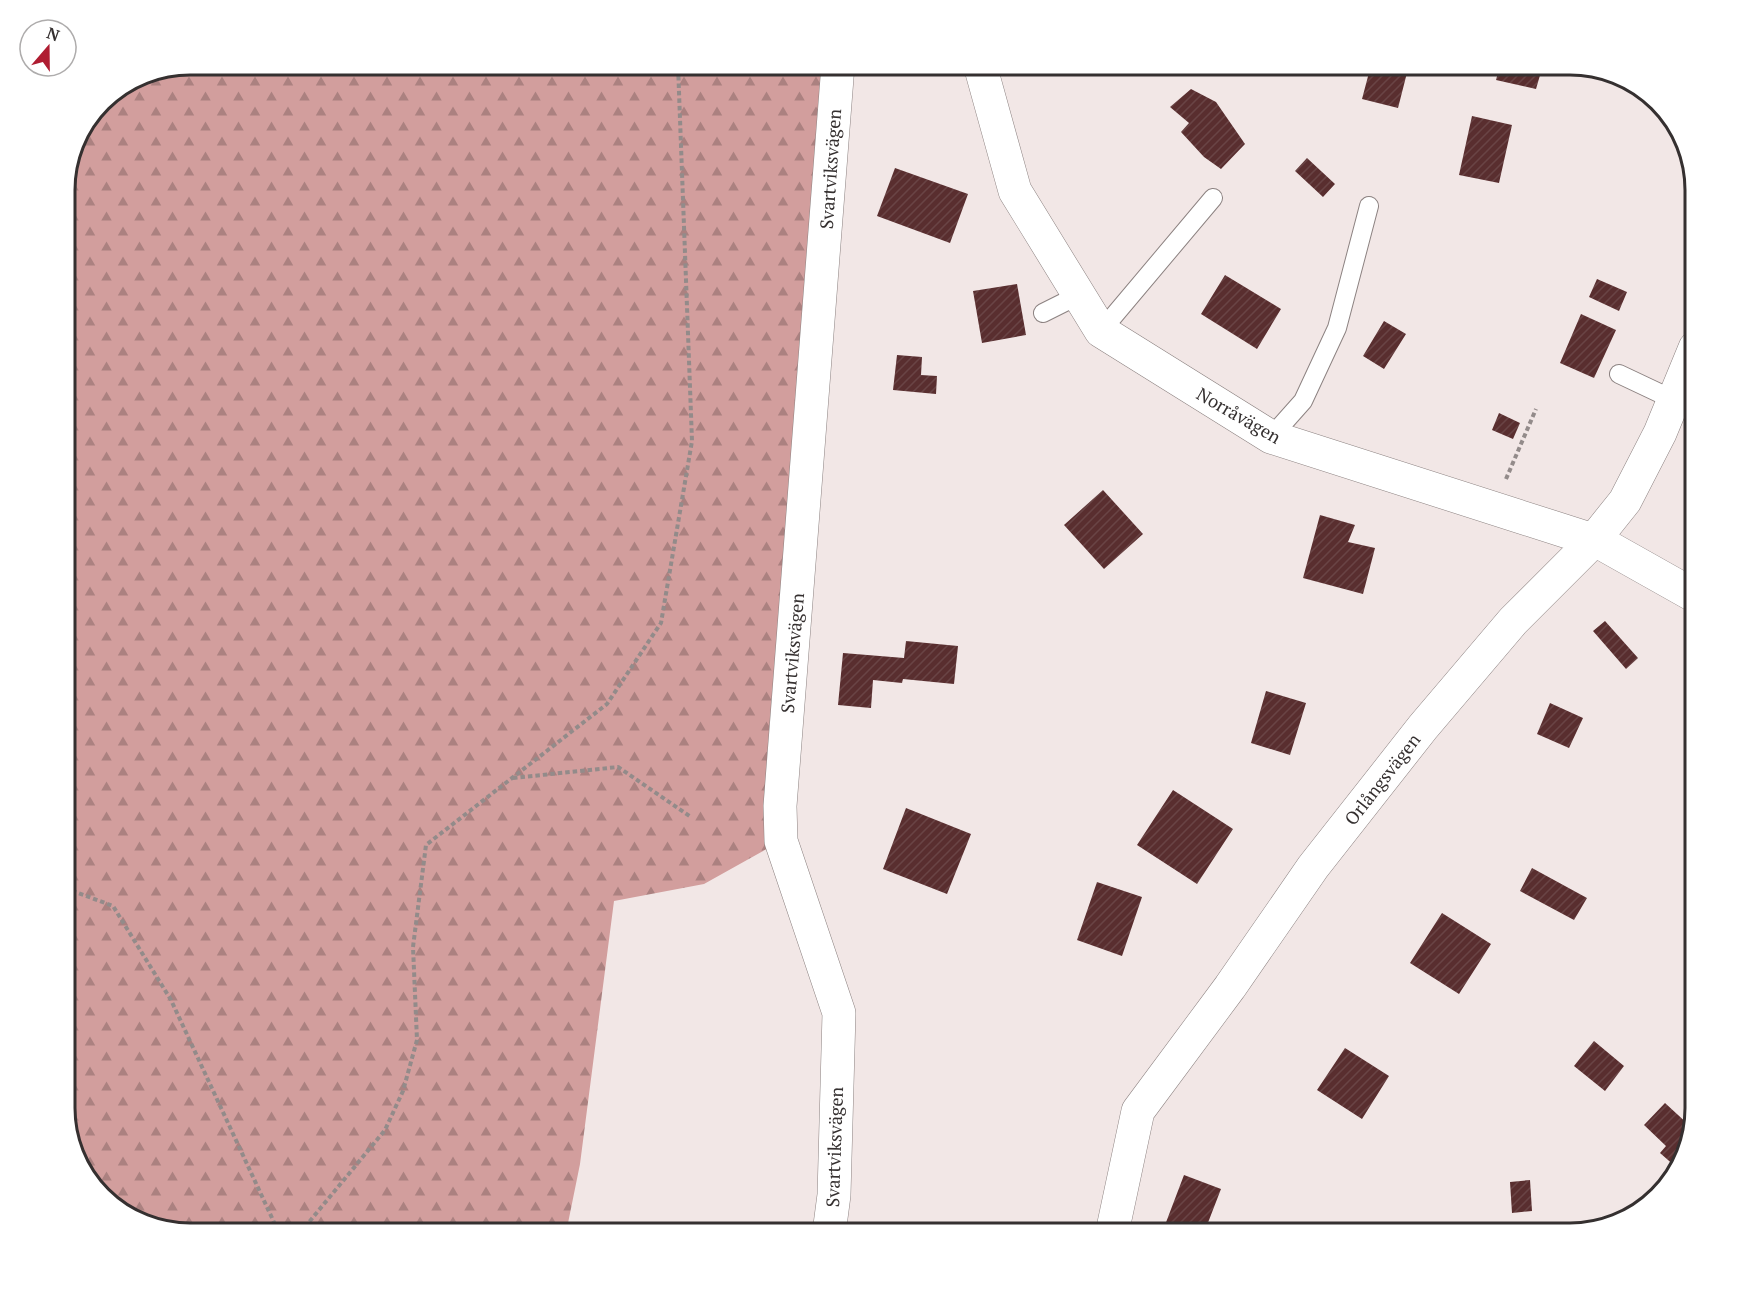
<svg xmlns="http://www.w3.org/2000/svg" width="1760" height="1298" viewBox="0 0 1760 1298" font-family="'PT Serif',serif">
<style>
.forest{fill:url(#forest-firs)}
.building{fill:url(#building-hatch)}
.lines{fill:none;stroke-linecap:round;stroke-linejoin:round}
.lane-casing{stroke:#8c8281;stroke-width:20}
.street-casing{stroke:#8c8281;stroke-width:34}
.path{stroke:#938b8a;stroke-width:4;stroke-dasharray:4.5 3;stroke-linecap:butt}
.lane{stroke:#fff;stroke-width:18}
.street{stroke:#fff;stroke-width:33}
.labels{text-anchor:middle;dominant-baseline:central;stroke-width:6;stroke-linejoin:round;paint-order:stroke}
.street-label{font-size:18px;fill:#353030;stroke:#fff}
.rim{fill:none;stroke:#353030;stroke-width:3}
</style>
<defs>
<pattern id="forest-firs" width="22" height="20" patternUnits="userSpaceOnUse" patternTransform="scale(1.5)"><rect width="22" height="20" fill="#d29e9d"/><path d="M5 1l3.5 6h-7zM16 11l3.5 6h-7z" fill="#ab8180"/></pattern>
<pattern id="building-hatch" width="6" height="6" patternUnits="userSpaceOnUse" patternTransform="scale(1.5)"><rect width="6" height="6" fill="#592e2f"/><path d="M-1 1l2-2M0 6l6-6M5 7l2-2" fill="none" stroke="#694445"/></pattern>
</defs>
<rect width="100%" height="100%" fill="#f2e7e6"/>
<!-- forest -->
<path class="forest" d="M190,65H838L781,841L704,884L614,901L580,1164L566,1233H189L114,1208L81,1171L65,1116V181L78,134L107,96L142,74Z"/>
<!-- building -->
<path class="building" d="M1371,65H1409L1398,108L1362,99Z
M1500,65H1543L1536,89L1496,80Z
M1191,89L1216,102L1245,144L1221,169L1204,157L1181,132L1189,123L1170,107Z
M1472,116L1512,125L1499,183L1459,175Z
M1307,158L1335,184L1323,197L1295,171Z
M895,168L968,194L950,243L877,216Z
M1225,275L1281,309L1257,349L1201,314Z
M1597,279L1627,292L1619,311L1589,297Z
M1017,284L1026,335L982,343L973,291Z
M1581,314L1616,330L1594,378L1560,363Z
M1384,321L1406,334L1384,369L1363,356Z
M897,355L922,357L921,375L937,376L936,394L893,390Z
M1499,413L1520,423L1513,439L1492,430Z
M1103,490L1143,534L1104,569L1064,525Z
M1320,515L1355,525L1348,542L1375,548L1363,594L1303,578Z
M1605,621L1638,658L1626,669L1593,631Z
M906,641L958,646L954,684L903,679L902,683L873,680L871,708L838,705L843,653L904,658Z
M1266,691L1306,703L1290,755L1251,743Z
M1550,703L1583,718L1569,748L1537,734Z
M1173,790L1233,829L1197,884L1137,845Z
M906,808L971,834L947,894L883,869Z
M1532,868L1587,898L1574,920L1520,891Z
M1097,882L1142,897L1122,956L1077,940Z
M1442,913L1491,944L1459,994L1410,963Z
M1594,1041L1624,1066L1605,1091L1574,1066Z
M1345,1048L1389,1076L1362,1119L1317,1090Z
M1665,1103L1690,1126L1676,1167L1660,1153L1666,1146L1644,1125Z
M1184,1175L1221,1189L1204,1233H1187L1165,1225Z
M1530,1180L1532,1211L1512,1213L1510,1182Z"/>
<g class="lines">
<!-- lane casing -->
<g class="lane-casing">
<path id="lane" d="M1043,313L1079,295
M1101,331L1213,198
M1619,374L1674,400
M1271,437L1303,401L1337,328L1369,206"/>
</g>
<!-- street casing -->
<g class="street-casing">
<path id="street" d="M980,65L1015,191L1101,331L1271,437L1599,542L1695,596
M829,1233L834,1195L839,1013L781,841L780,806L838,65
M1112,1233L1138,1111L1230,987L1313,867L1423,727L1513,621L1593,541L1625,501L1660,433L1695,348"/>
</g>
<!-- path -->
<path class="path" d="M1506,479L1536,409
M513,778L618,767L691,817
M65,888L113,906L171,1000L279,1233
M300,1233L385,1130L403,1091L417,1040L413,947L426,845L607,704L661,623L692,441L678,65"/>
<!-- lane -->
<use href="#lane" class="lane"/>
<!-- street -->
<use href="#street" class="street"/>
</g>
<g class="labels">
<!-- street labels -->
<g class="street-label">
<text transform="translate(830 169) rotate(-86)">Svartviksvägen</text>
<text transform="translate(1239 415) rotate(30)">Norråvägen</text>
<text transform="translate(792 653) rotate(-85)">Svartviksvägen</text>
<text transform="translate(1382 779) rotate(-52)">Orlångsvägen</text>
<text transform="translate(834 1147) rotate(-88)">Svartviksvägen</text>
</g>
</g>
<!-- crop -->
<path d="M0 0H1760V1298H0ZM190 75H1570A115 115 0 0 1 1685 190V1108A115 115 0 0 1 1570 1223H190A115 115 0 0 1 75 1108V190A115 115 0 0 1 190 75Z" fill="#fff" fill-rule="evenodd"/>
<path class="rim" d="M190 75H1570A115 115 0 0 1 1685 190V1108A115 115 0 0 1 1570 1223H190A115 115 0 0 1 75 1108V190A115 115 0 0 1 190 75Z"/>
<!-- north arrow -->
<g transform="translate(48 48) rotate(20)"><circle r="28" fill="#ffffff" stroke="#aeacac" stroke-width="1.5"/>
<path d="M0-4.5L10 22L0 15L-10 22Z" fill="#af1c31"/>
<text y="-9" font-size="16" font-weight="bold" text-anchor="middle" fill="#353030">N</text>
</g>
</svg>
